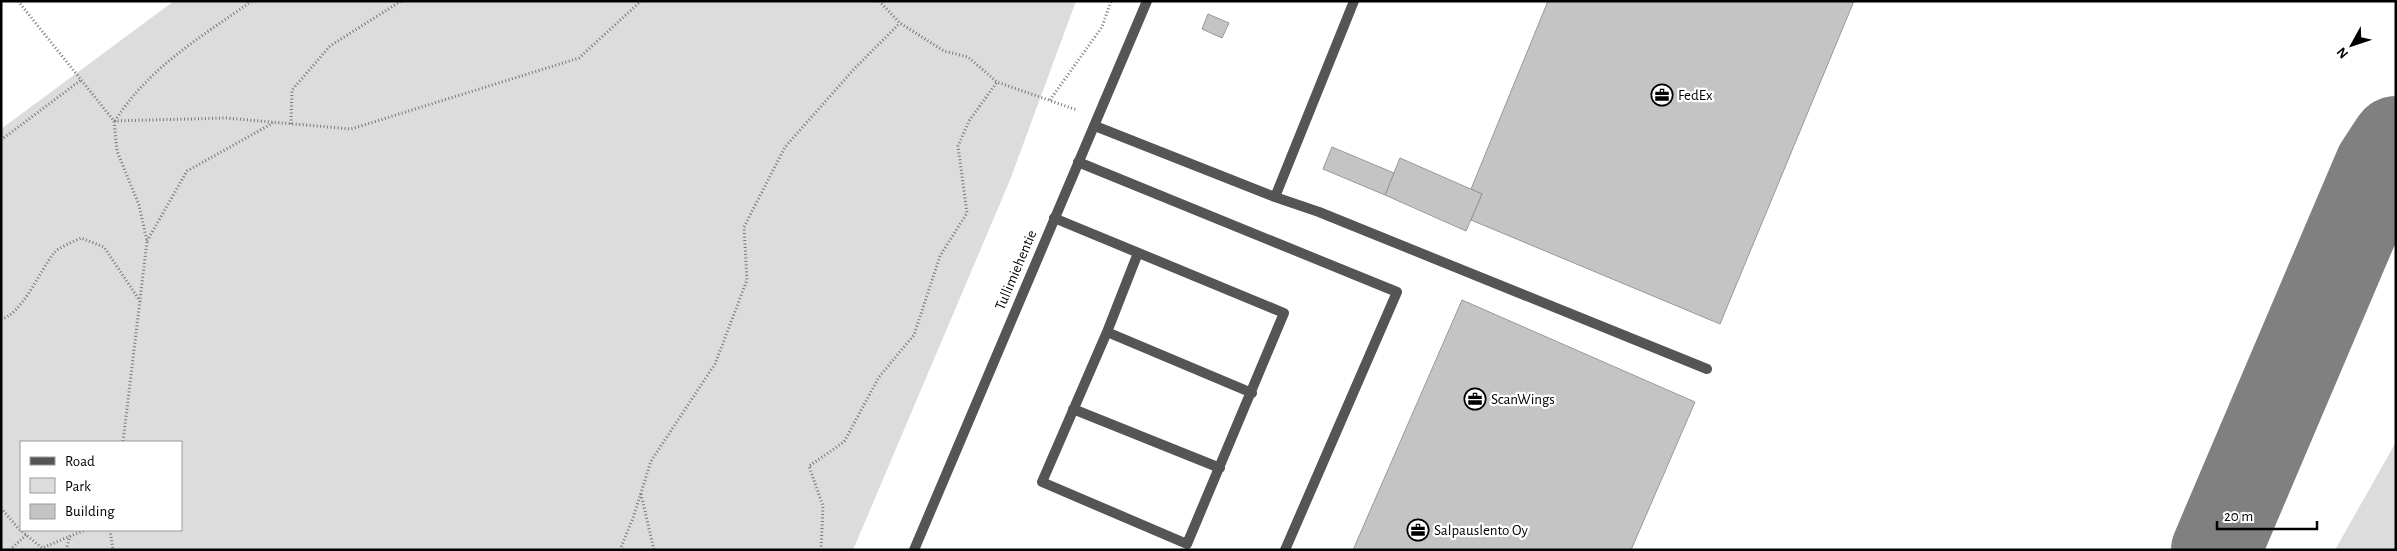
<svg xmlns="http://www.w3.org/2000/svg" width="2397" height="551" viewBox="0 0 2397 551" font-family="'Alegreya Sans',sans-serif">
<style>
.green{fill:#dcdcdc;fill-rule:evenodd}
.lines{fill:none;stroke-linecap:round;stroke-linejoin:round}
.taxiway{stroke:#808080;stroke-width:90}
.building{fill:#c4c4c4;stroke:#999}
.path{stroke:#777;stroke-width:3;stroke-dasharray:1 2.5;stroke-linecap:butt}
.service{stroke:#555;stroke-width:10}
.minor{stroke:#555;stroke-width:10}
.labels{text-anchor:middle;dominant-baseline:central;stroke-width:4.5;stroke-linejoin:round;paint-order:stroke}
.poi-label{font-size:15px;fill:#000;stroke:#fff;text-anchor:start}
.street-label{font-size:15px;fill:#000;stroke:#fff}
</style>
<rect width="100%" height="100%" fill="#fff"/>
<!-- green -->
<path class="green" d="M174,1H1076L1010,180L853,550H1V129ZM21,442H181V530H21Z
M2396,442V550H2335Z"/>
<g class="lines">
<!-- taxiway -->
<path class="taxiway" d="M2216,550L2379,167L2396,141"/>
</g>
<!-- building -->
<path class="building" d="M1548,1H1854L1720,324L1471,220L1482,194L1471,189Z
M1208,14L1229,23L1222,38L1202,29Z
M1332,147L1394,173L1385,195L1323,169Z
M1400,158L1482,194L1466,231L1385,195Z
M1462,300L1695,402L1631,550H1353Z"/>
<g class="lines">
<!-- path -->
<path class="path" d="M18,1L114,121L117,151L139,205L147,241L123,442
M879,1L900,23L944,51L968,57L997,82L1077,110
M1050,100L1102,27L1111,1
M114,121L226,118L351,129L579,58L641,1
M115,121C148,68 202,36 252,1
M291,124L292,90L330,46L401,1
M1,140L81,80
M147,241L187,171L273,123
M1,319C22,315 40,270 54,253C59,247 73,242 81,238L104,247L140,301
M641,494L654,550
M1,508L18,528L42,548L85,530
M110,530L113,550
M10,550L26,535
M66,550L70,536
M620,550L633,518L651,461L715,364L747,280L744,227L785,147L855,68L900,23
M821,550L823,506L809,466L844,442L879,377L914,335L940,256L967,213L958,146L969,121L997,82"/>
<!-- service -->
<path class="service" d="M1095,126L1275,197L1319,212L1707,369
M1078,162L1397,292L1285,550
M1275,197L1354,1
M1054,218L1284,313L1187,544L1042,482L1107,332L1138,253
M1107,332L1252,393
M1073,409L1220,468"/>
<!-- minor -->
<path class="minor" d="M914,550L1147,1"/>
</g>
<!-- icons -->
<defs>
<g id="office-ring" transform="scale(1.125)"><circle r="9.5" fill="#fff" stroke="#000" stroke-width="1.5"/><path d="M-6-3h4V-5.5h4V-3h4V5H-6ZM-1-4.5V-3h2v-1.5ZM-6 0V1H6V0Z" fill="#000"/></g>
</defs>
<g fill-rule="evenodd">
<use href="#office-ring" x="1662" y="95"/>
<use href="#office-ring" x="1475" y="399"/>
<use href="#office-ring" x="1418" y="530"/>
</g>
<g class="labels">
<!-- poi labels -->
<g class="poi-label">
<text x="1678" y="95">FedEx</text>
<text x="1491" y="399">ScanWings</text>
<text x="1434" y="530">Salpauslento Oy</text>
</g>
<!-- street labels -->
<g class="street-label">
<text transform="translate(1016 270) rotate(-67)">Tullimiehentie</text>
</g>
</g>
<!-- border -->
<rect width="2397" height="551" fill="none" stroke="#000000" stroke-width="5"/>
<!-- legend -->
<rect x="20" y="441" width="162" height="90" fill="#ffffff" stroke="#999999"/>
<rect x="30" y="457" width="25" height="8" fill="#555555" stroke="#999999"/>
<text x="65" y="466" font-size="15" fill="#000000">Road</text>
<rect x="30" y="478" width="25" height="15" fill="#dcdcdc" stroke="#999999"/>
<text x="65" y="491" font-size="15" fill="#000000">Park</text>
<rect x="30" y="504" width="25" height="15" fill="#c4c4c4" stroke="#999999"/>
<text x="65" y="516" font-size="15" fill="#000000">Building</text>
<!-- north arrow -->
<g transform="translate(2352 45) rotate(230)" stroke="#ffffff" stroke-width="4" paint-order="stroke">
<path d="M0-4L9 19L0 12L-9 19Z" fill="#000000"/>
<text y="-8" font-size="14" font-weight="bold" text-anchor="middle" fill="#000000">N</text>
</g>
<!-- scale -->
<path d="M2217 521v8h100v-8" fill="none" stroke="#000000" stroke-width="2.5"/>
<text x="2224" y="521" font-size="15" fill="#000000" stroke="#ffffff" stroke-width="4" paint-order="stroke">20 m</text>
</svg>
